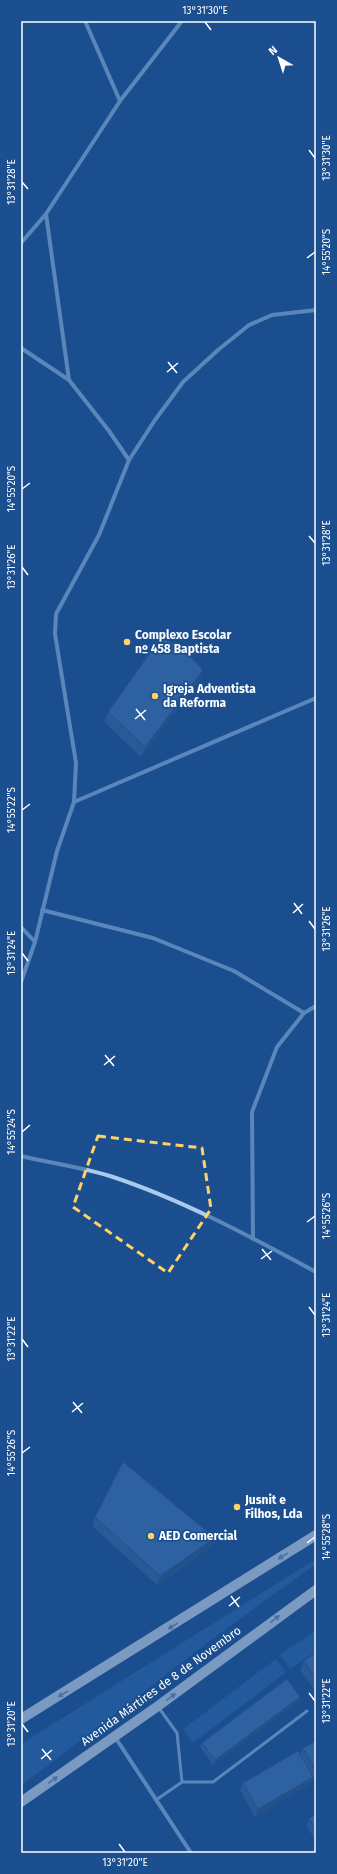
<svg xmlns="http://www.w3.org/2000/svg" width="337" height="1874" viewBox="0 0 337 1874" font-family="'Fira Sans',sans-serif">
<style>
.green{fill:#2e69ad}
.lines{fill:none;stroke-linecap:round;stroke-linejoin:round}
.lane{stroke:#a9c9ee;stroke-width:3}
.street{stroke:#a9c9ee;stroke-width:4}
.primary{stroke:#f0f6ff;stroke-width:10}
.wall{fill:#3a679d}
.shaded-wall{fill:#305480}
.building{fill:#4478b7;stroke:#305480}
.oneway{fill:#7b9ac1}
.marked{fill:none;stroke:#ffd166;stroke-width:3;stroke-dasharray:8 5;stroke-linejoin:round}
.ticks{fill:none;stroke:#fff;stroke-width:1.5}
.poi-dot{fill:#ffd166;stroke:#1b4f8f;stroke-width:1.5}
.labels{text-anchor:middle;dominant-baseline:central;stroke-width:3.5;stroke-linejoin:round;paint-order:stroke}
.poi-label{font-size:12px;font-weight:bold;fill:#fff;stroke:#1b4f8f;text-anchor:start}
.street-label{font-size:12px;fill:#fff;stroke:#1b4f8f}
.neatline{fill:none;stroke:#fff;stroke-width:1.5}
.ticks-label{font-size:10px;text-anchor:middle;fill:#fff}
</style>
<rect width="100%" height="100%" fill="#1b4f8f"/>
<!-- green -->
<path class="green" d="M316,1559V1564L215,1637L21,1786V1744Z
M316,1630V1651L290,1669L280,1655Z
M276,1659L286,1672L193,1743L183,1729Z"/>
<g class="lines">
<!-- lane -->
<path class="lane" d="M159,1708L177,1733L182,1782H213L307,1711
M156,1800L182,1782"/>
<!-- street -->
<path class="street" d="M85,21L120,101
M46,214L69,380
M21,243L46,214L120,101L182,21
M21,348L69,380L109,431L129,460L99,535L56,614L55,634L76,763L74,802L57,851L35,942L21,982
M129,460L155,420L183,382L218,350L249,325L272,315L316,310
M74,802L316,698
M42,910L153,938L234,971L304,1013
M21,927L35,942
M21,1156C50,1163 81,1167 110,1176C181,1199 251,1237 316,1272
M253,1239L252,1112L277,1047L304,1013L316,1006
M115,1737L191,1853"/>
<!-- primary -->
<path class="primary" d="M21,1719L316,1535
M21,1802L158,1706L316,1590"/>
</g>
<!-- wall -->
<path class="wall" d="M200,680L141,757L104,722L108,712Z
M95,1517L211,1547L157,1585L92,1526Z
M316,1652V1692L300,1670L304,1661Z
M300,1697L299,1701L213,1765L200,1747L202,1743Z
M316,1741V1782L313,1777L310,1784L255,1817L240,1790L243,1783L300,1755L303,1748Z
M316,1815V1842L307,1826L309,1818Z"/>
<!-- shaded-wall -->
<path class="shaded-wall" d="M203,670L200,680L141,757L145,747Z
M215,1538L211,1547L157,1585L160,1576Z
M300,1697L299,1701L213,1765L215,1760Z
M313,1777L310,1784L255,1817L258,1809Z"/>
<!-- building -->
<path class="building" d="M162,636L186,652L203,670L145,747L108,712Z
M123,1462L215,1538L160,1576L95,1517Z
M316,1652V1679L304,1661Z
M287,1679L300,1697L215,1760L202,1743Z
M316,1741V1771L303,1748Z
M298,1751L313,1777L258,1809L243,1783Z
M316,1815V1830L309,1818Z"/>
<!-- one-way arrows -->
<defs><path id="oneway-solid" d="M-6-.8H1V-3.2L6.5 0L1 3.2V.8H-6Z"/></defs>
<g class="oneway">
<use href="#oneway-solid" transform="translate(283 1556) rotate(148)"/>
<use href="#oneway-solid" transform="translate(275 1619) rotate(-37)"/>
<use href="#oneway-solid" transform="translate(173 1626) rotate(148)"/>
<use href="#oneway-solid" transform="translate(63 1694) rotate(149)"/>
<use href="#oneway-solid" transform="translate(171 1697) rotate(-36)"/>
<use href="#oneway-solid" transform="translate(53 1780) rotate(-35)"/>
</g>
<!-- marked area -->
<path d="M0 0H337V1874H0ZM98,1136L202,1148L211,1209L168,1273L73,1207Z" fill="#1b4f8f" fill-opacity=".55" fill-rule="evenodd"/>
<path class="marked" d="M98,1136L202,1148L211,1209L168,1273L73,1207Z"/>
<!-- ticks -->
<path class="ticks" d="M205,22L211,30M309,150L315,158M22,182L28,189M307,258L315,252M168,362L177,373M167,372L178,363M22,489L30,483M309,536L315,543M22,567L28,575M136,709L145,720M135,719L146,710M22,810L30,804M294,903L302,914M293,913L303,904M309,921L315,929M22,953L28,961M105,1055L114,1066M104,1065L115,1056M22,1132L30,1125M307,1222L315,1216M262,1249L271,1260M261,1259L272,1251M309,1307L315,1315M22,1339L28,1347M73,1402L82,1413M72,1412L83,1403M22,1453L30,1447M307,1543L315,1537M231,1596L239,1607M229,1606L240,1597M309,1693L315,1701M22,1724L28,1732M42,1749L51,1760M41,1759L52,1750M119,1844L125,1852"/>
<!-- markers -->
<g class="poi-dot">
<circle cx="127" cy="642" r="4"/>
<circle cx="155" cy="696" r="4"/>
<circle cx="237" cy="1507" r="4"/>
<circle cx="151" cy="1536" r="4"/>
</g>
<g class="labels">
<!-- poi labels -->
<g class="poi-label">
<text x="135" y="635">Complexo Escolar<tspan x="135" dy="14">nº 458 Baptista</tspan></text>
<text x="163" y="689">Igreja Adventista<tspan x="163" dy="14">da Reforma</tspan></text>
<text x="245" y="1500">Jusnit e<tspan x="245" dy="14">Filhos, Lda</tspan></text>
<text x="159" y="1536">AED Comercial</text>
</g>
<!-- street labels -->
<g class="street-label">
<text transform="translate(161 1686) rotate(-36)">Avenida Mártires de 8 de Novembro</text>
</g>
</g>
<!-- border -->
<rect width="337" height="1874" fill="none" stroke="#1b4f8f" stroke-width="44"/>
<!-- north arrow -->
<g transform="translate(279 58) rotate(321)" stroke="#1b4f8f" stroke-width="3" paint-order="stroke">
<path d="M0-3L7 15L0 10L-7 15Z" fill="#ffffff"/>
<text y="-6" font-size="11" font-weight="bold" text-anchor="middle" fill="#ffffff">N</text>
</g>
<rect x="22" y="22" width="293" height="1830" class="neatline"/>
<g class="ticks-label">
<text x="205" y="14">13°31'30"E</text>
<text transform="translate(326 158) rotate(-90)" y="4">13°31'30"E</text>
<text transform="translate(11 182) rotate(-90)" y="4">13°31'28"E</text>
<text transform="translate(326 252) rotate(-90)" y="4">14°55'20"S</text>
<text transform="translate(11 489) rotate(-90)" y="4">14°55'20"S</text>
<text transform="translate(326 543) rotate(-90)" y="4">13°31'28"E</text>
<text transform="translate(11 567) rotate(-90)" y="4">13°31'26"E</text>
<text transform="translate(11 810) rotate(-90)" y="4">14°55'22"S</text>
<text transform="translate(326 929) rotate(-90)" y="4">13°31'26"E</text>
<text transform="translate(11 953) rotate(-90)" y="4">13°31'24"E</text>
<text transform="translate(11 1132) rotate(-90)" y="4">14°55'24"S</text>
<text transform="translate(326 1216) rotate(-90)" y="4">14°55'26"S</text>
<text transform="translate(326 1315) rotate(-90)" y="4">13°31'24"E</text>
<text transform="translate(11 1339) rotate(-90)" y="4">13°31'22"E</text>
<text transform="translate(11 1453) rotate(-90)" y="4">14°55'26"S</text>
<text transform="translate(326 1537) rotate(-90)" y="4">14°55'28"S</text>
<text transform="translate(326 1701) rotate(-90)" y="4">13°31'22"E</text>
<text transform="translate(11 1724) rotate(-90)" y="4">13°31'20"E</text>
<text x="125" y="1866">13°31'20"E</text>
</g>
</svg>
